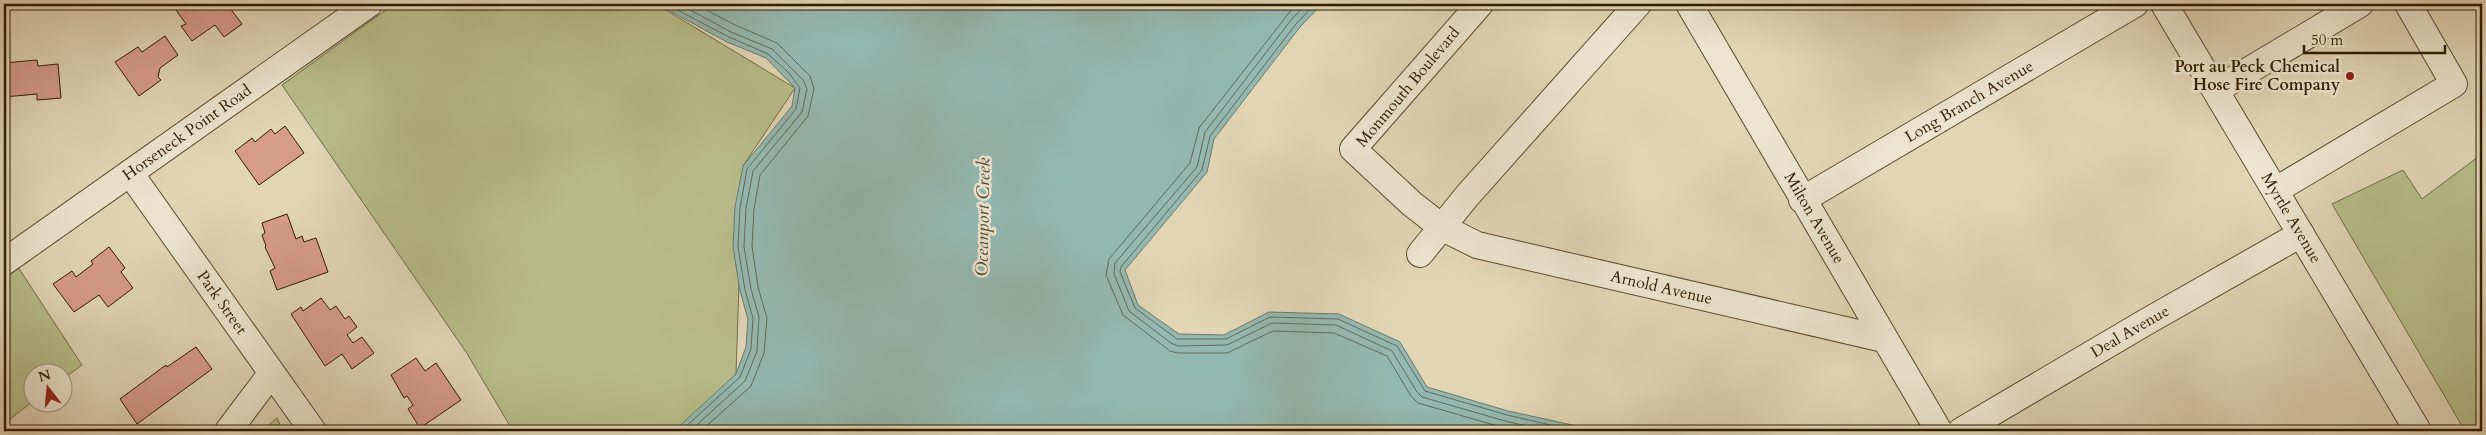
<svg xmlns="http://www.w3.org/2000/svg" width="2486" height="435" viewBox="0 0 2486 435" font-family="Cardo,serif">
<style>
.green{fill:#b7bc8a;stroke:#736c46}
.water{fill:#94b8b0;stroke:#6c7a6b}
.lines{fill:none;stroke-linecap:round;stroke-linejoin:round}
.shore{stroke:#626a5a;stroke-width:1}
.building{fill:#d59b8b;stroke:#2f1c03}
.minor-casing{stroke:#5c4a30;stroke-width:28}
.minor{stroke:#ece4cf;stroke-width:26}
.poi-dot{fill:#8f2418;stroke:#ece4cf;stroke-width:2}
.labels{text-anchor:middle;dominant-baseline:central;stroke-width:5;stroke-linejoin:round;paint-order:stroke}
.poi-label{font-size:16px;font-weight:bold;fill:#2f1c03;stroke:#ece4cf;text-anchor:end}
.street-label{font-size:16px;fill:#2f1c03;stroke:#ece4cf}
.water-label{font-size:18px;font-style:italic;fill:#4d4b37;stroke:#ece4cf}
</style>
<rect width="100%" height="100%" fill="#e1d5b5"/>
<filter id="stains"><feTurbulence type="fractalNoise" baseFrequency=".004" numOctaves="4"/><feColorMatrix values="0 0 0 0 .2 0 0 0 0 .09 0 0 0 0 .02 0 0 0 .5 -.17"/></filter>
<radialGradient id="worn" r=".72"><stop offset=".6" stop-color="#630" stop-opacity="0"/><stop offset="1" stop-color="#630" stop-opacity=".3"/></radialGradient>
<!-- green -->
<path class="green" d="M394,4H656L795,88L743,166L736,374L681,431H513L466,352L282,85Z
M2482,154V431H2465L2332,204L2403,170L2422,199Z
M16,264L82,365L63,379L62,372H32V402L4,424V272Z
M277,418L283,431H261Z"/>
<!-- water -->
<path class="water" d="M657,4H1322L1300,27L1214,139L1207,172L1125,270L1138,305L1179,334L1224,335L1269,312L1339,314L1400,342L1427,387L1508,411L1600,431H674L736,374L746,347L748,319L740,291L733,247L735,207L743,166L792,106L795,88L766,58L727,42Z"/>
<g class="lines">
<!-- shore -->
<path class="shore" d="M666,4L729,37L768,54L789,73L800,88L796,109L747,169L740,208L738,247L745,290L753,318L751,349L740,377L681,431
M679,4L731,32L772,49L803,80L807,89L802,112L753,171L746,208L744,247L751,289L759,317L757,351L745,381L690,431
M695,4L735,25L777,43L810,76L814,89L808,116L760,175L754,209L752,246L758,287L767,318L764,353L751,386L701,431
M1296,4L1199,128L1190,163L1109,259L1106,275L1123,315L1170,351L1178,353H1227L1273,331L1334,333L1387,356L1411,396L1418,403L1515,431
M1306,4L1291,20L1205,132L1197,167L1115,263L1114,274L1129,311L1171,343L1178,346L1227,345L1272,323L1336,325L1392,351L1417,392L1422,397L1505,421L1549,431
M1315,4L1296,24L1210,136L1202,170L1121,267L1120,272L1135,308L1177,339H1226L1270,317L1338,319L1397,346L1425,391L1507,415L1577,431"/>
</g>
<!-- building -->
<path class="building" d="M185,4H227L242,24L224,37L215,25L192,41L181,26L186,24L176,10Z
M165,36L178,55L160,68L158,77L161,80L139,96L115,62L138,47L142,52Z
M37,60L38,66L58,64L61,98L37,100V94L4,97V63Z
M285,126L304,153L259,185L235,151L252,138L255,142L271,129L275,134Z
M287,214L296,239L302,236L304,242L316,238L328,272L277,290L270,271L275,268L265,247L266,246L262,235L265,233L262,223Z
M109,247L125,268L121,272L133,288L108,307L99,295L74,312L53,284L72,271L76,277L93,264L91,261Z
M321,298L330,310L336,306L345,319L349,316L357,327L347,335L353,343L362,337L374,353L352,369L342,354L325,366L291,314L301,307L303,311Z
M196,347L212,369L137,424L120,399L166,365L167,367Z
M416,358L425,371L436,363L461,400L420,428L408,409L413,405L407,396L404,398L391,375Z"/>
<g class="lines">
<!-- minor casing -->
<g class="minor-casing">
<g id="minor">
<path id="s1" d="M1480,4L1353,149L1412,204L1443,228L1477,245L1884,339"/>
<path id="s2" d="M1689,4L1939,431"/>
<path id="s3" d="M2164,4L2418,431"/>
<path d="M2216,90L2360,4"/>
<path id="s4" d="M130,173L313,431"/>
<path d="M2276,190L2454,84L2408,4"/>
<path id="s5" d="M1802,200L2135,4"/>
<path d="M1420,254L1467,196L1638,4"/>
<path id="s6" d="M4,262L369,4"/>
<path d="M228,431L271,374"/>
<path id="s7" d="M1961,431L2146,322L2301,234"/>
</g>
</g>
<!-- minor -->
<use href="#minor" class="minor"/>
</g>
<!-- markers -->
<circle class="poi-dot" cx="2350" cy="76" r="5"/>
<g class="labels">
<!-- poi labels -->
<g class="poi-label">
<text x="2340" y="67">Port au Peck Chemical<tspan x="2340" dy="18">Hose Fire Company</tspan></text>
</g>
<!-- street labels -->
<g class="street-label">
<text transform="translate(1408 87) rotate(-50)">Monmouth Boulevard</text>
<text stroke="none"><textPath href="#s5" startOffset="194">Long Branch Avenue</textPath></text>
<text stroke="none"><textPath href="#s6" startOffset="224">Horseneck Point Road</textPath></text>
<text stroke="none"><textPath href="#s3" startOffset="249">Myrtle Avenue</textPath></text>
<text stroke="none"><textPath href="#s2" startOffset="248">Milton Avenue</textPath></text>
<text stroke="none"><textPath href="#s1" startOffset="540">Arnold Avenue</textPath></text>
<text stroke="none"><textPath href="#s4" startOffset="159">Park Street</textPath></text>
<text stroke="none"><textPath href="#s7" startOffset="196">Deal Avenue</textPath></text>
</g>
<!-- water labels -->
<g class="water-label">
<text transform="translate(983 217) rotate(-89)">Oceanport Creek</text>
</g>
</g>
<!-- margin -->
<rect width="2486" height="435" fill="none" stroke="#e1d5b5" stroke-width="20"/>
<rect x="5" y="5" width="2476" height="425" fill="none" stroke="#2f1c03" stroke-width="2.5"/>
<rect x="10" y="10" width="2466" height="415" fill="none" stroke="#2f1c03"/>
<!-- north arrow -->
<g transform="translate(48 388) rotate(344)"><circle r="24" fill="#ece4cf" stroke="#a0947d"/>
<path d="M0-4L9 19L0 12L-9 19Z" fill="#8f2418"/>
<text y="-8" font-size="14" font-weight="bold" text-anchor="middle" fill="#2f1c03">N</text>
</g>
<!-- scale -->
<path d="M2304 45v8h141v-8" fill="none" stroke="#2f1c03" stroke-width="2.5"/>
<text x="2311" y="45" font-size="15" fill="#2f1c03" stroke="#ece4cf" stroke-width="4" paint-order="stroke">50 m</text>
<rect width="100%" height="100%" filter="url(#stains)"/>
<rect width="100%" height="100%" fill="url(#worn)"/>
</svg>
